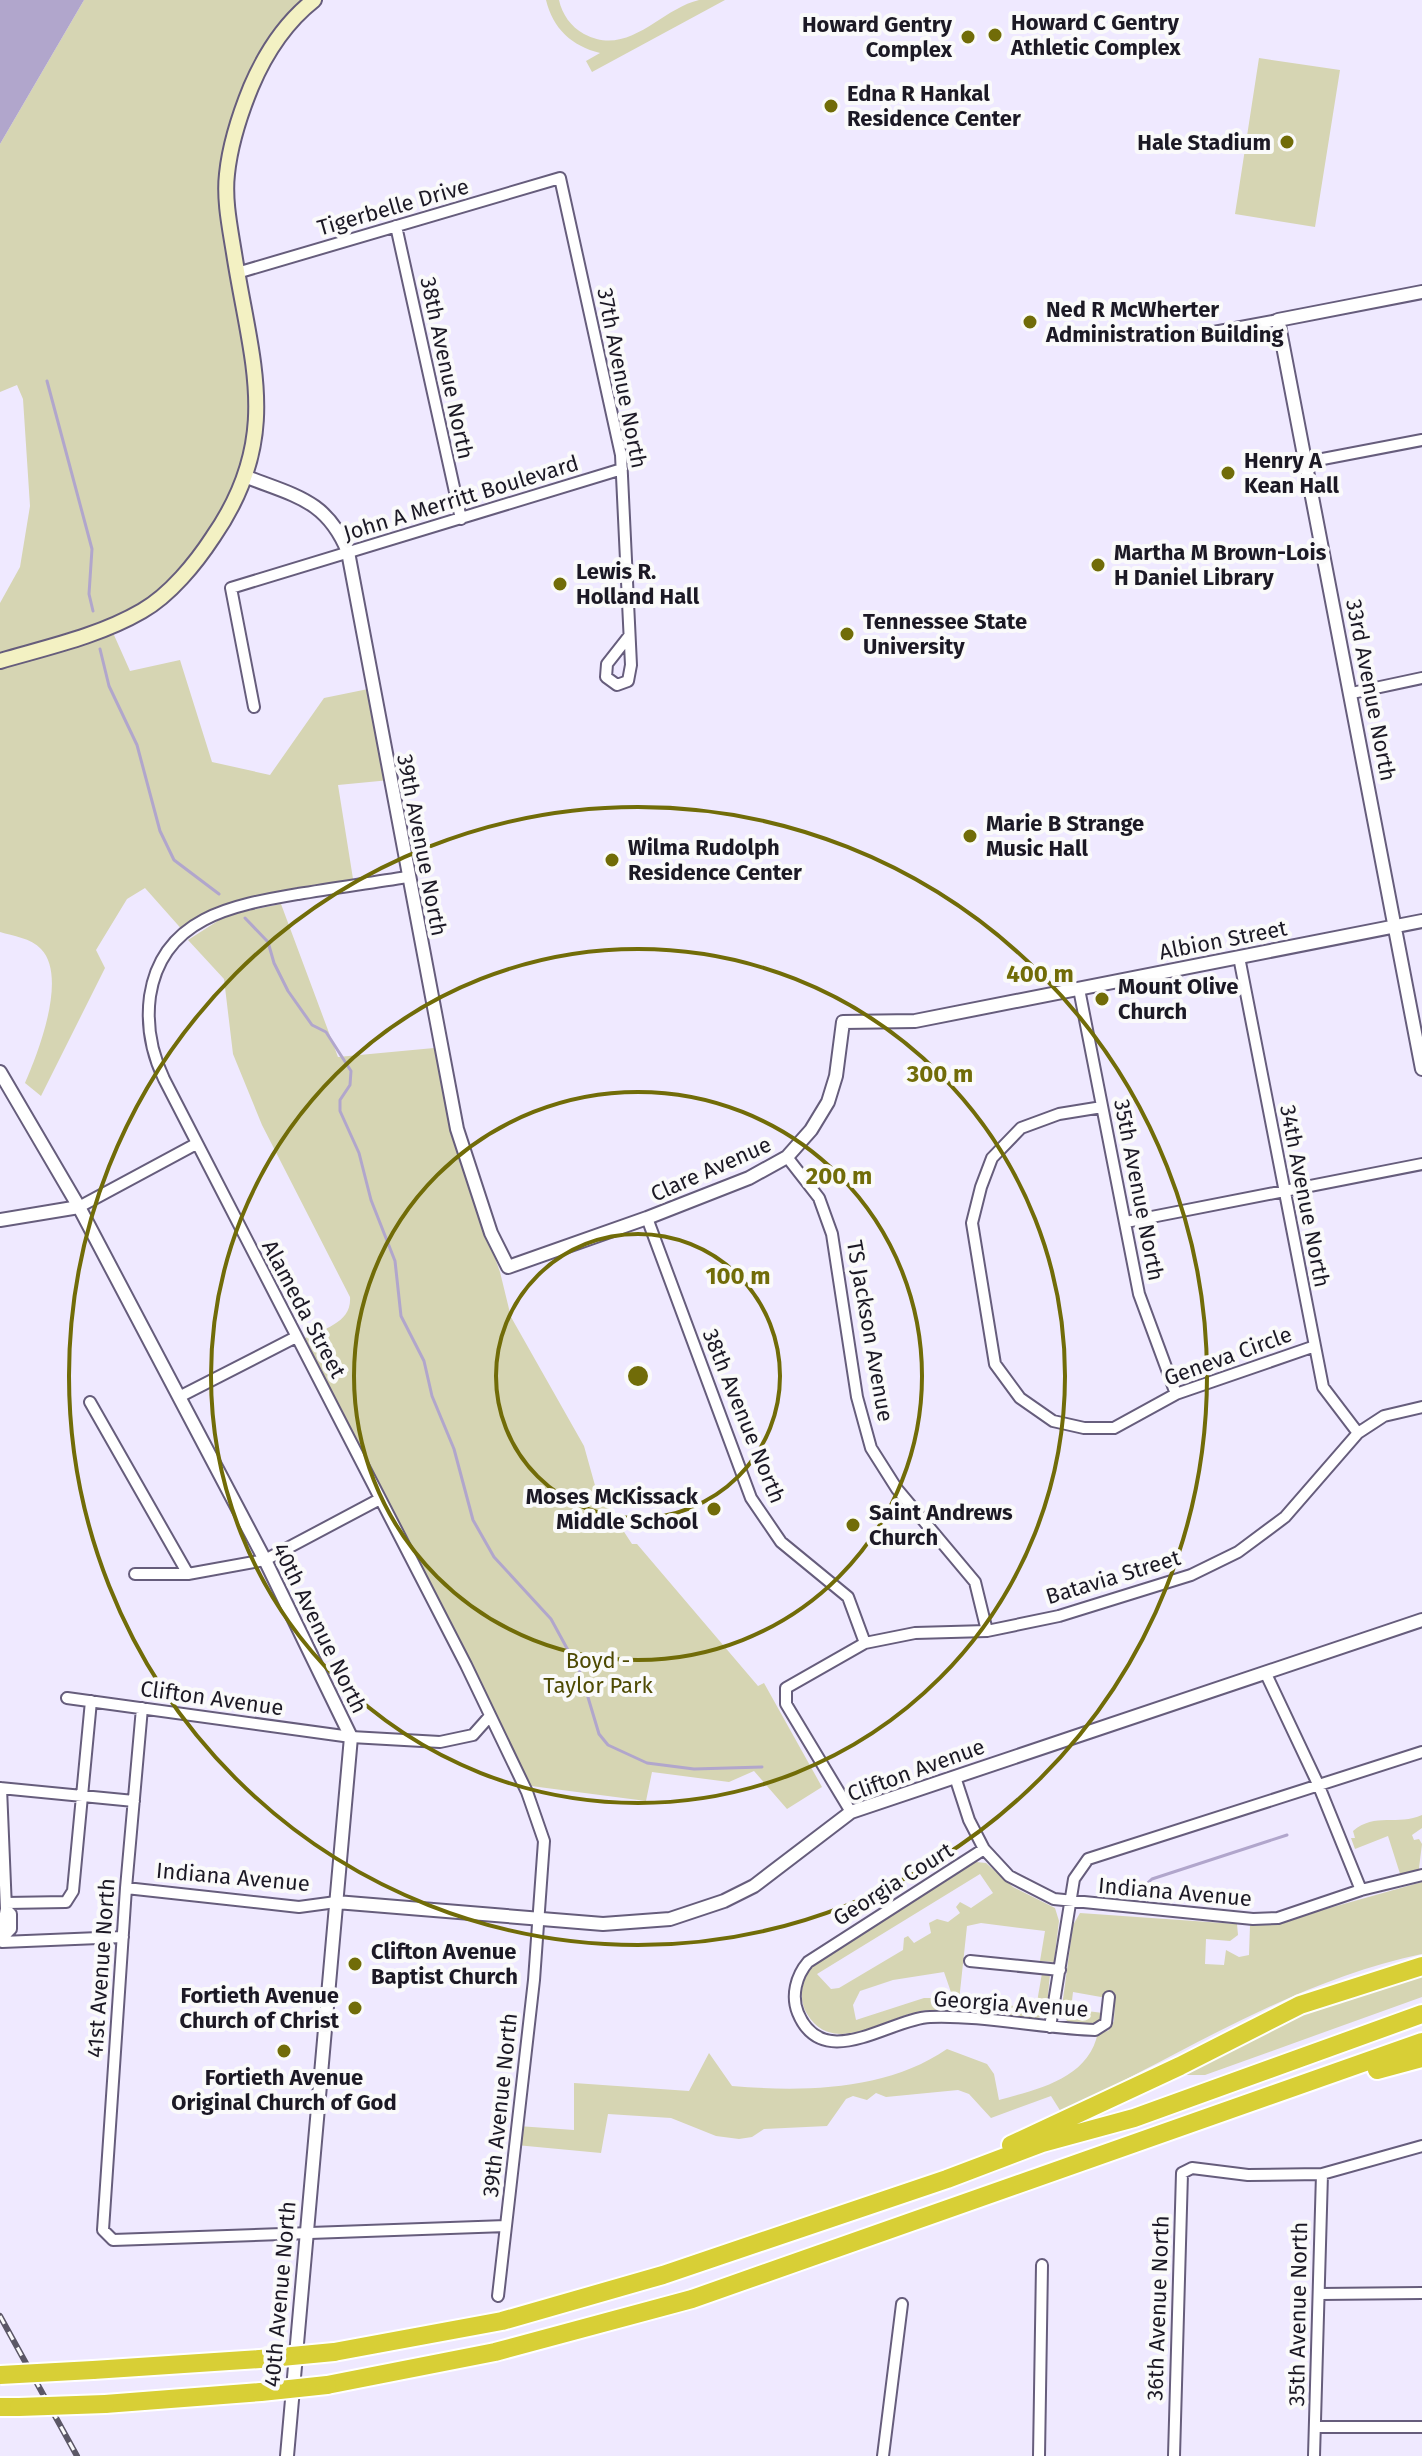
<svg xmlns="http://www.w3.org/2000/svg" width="1422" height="2456" viewBox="0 0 1422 2456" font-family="'Fira Sans',sans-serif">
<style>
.green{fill:#d6d5b3;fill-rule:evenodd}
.water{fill:#b1a6cc}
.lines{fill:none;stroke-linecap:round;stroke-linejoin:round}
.stream{stroke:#b1a6cc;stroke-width:3}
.minor-casing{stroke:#665d7c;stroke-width:14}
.tertiary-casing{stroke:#665d7c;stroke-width:16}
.secondary-casing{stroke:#665d7c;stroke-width:18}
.motorway-casing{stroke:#fff;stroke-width:22}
.minor{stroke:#fff;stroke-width:10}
.tertiary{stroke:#fff;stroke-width:12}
.secondary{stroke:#f3f1c3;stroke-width:14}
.motorway{stroke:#d8cf36;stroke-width:18}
.rail-casing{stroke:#5b5766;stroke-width:6}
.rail{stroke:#fafafa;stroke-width:3;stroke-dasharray:9;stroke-linecap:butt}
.motorway-bridge-casing{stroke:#fff;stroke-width:22;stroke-linecap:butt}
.motorway-bridge{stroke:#d8cf36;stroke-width:18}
.ring{fill:none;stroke:#716c08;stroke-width:4}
.poi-dot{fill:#716c08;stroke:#fafafa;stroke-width:3}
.labels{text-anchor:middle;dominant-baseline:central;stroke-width:8;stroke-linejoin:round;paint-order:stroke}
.poi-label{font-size:22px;font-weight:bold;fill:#1c1925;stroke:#fafafa;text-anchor:start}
.street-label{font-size:22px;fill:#1c1925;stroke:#fafafa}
.park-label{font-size:22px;fill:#4e4a03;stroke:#fafafa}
.centre{fill:#716c08;stroke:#fafafa;stroke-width:4}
.ring-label{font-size:24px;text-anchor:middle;font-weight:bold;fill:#716c08;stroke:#fafafa;stroke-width:8;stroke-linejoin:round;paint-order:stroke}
</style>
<rect width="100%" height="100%" fill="#efe9ff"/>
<!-- green -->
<path class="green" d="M84,0H314L261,62L227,175L257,406L229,514L144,610L110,626L130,671L180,660L212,762L270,775L324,698L373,688L390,780L338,785L354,885L243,903L185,933L145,888L127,899L96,950L105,968L41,1096L25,1083C38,1053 68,977 41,949C31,938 13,936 0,932V603L20,567L30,506L23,399L17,385L0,392V144Z
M546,0H559C562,14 571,27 584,34C629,58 660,9 699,0C707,0 717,0 725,0L592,72L586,61L600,53C572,46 553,29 546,0Z
M1259,58L1340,70L1315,227L1235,214Z
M281,904L338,1057L434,1048L456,1149L500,1272L511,1317L584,1446L596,1489L632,1544H637L758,1686L764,1683L822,1787L787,1809L754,1771L729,1782L652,1772L646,1801L531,1786L303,1339C323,1329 352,1323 350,1297L262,1125L233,1054L224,979L188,940L227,915Z
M1422,1815V1828L1412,1835L1414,1840L1419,1839L1422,1844L1418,1876L1402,1880L1388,1836L1355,1849L1351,1838H1355L1353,1831C1375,1812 1398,1826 1422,1815Z
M976,1862L986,1863L1013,1887L1055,1908L1059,1921L1054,1962L1040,1961L1045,1931L981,1923L967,1926L959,2001L1036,2008L1042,1973L1050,1974L1047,2006L1041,2017C1014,2026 962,2009 931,2010C894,2010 835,2061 807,2014C798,1999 802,1983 810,1968ZM980,1874L993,1893L971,1908L960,1902L956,1907L960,1913L948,1922L937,1919L929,1923L931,1933L914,1943L908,1936L904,1938L903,1950L839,1988L831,1989L817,1974ZM944,1972L953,1998H924L856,2020L853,2005L860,1991L893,1980Z
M1422,1882V1954C1292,1981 1179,2056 1061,2112L1051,2096L991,2118L969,2094L958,2090L886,2097L876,2093L867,2100L853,2096L846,2099L827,2126L764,2129L752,2137L739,2139L716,2136L671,2118L608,2114L601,2153L516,2145L518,2126L574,2130V2083L689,2091L709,2053L732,2086C802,2092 886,2091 947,2049L987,2064L994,2074L999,2100C1038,2089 1089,2079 1098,2032L1108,2031L1114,2021L1115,1995L1101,1997L1073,1992L1071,2009L1103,2013L1098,2025L1068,2022L1061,2014L1073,1925L1080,1913L1237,1924L1238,1935L1230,1941L1206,1939L1205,1964L1224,1965L1226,1950L1239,1957L1249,1955L1250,1925L1276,1923Z
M1422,1976V1997L1205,2075H1185L1304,2013Z"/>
<!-- water -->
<path class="water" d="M0,0H84L0,144Z"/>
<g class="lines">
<!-- stream -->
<path class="stream" d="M47,381L92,549L89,594L93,611
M100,649L109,686L137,745L160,831L174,860L219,894
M245,918L268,942L274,963L288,991L312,1025L326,1032L351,1071L350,1085L340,1100V1111L359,1153L371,1200L395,1261L401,1316L424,1361L432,1396L454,1449L473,1520L494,1557L551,1619L581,1674L599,1734L608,1745L647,1763L694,1769L762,1767
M1142,1888L1152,1879L1287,1835"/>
<!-- minor casing -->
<g class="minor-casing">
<path id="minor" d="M396,226L461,519
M237,273L560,178L621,455L631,665L628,681L617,685L606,677L607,664L629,636
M1203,334L1278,320
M1307,462L1422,440
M1352,693L1422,678
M254,707L231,588L622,469
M407,877C370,883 334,888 298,894C234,905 162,917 150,996C146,1026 151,1052 164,1079L466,1665L527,1792L544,1841L534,1980L498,2296
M1239,957L1323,1387L1358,1433
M1079,989L1139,1294L1176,1394
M1102,1107L1059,1114L1021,1128L992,1158L981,1187L972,1223L995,1364L1020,1398L1053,1421L1084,1428H1114L1176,1394L1315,1346
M787,1157L819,1198L832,1234L857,1397L871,1448L897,1489L975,1582L987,1631
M79,1207L196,1144
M647,1218L751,1498L781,1542L848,1597L865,1643
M1126,1222L1422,1164
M179,1397L296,1337
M90,1402L188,1574
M135,1574H188L265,1560L378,1500
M1266,1674L1318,1784L1361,1890
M67,1698L351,1737L440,1742L473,1735L489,1717
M142,1708L126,1888L103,2230L113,2240L506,2226
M955,1777L969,1820L984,1849L808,1962C796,1976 791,1996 798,2013C823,2074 891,2018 930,2017C984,2015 1040,2028 1095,2030L1106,2023L1109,1997
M0,1788L134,1801
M1,1788L6,1909L2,1929L6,1942
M851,1812L786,1704V1688L865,1643L915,1633L987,1631L1059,1616L1191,1575L1238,1552L1285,1517L1358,1433L1384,1416L1422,1407
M984,1849L1009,1876L1054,1899L1253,1919L1278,1918L1361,1890L1422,1875
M126,1888L299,1907L336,1902
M6,1903L66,1902L73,1891L91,1701
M6,1909L11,1914V1929L6,1934
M2,1942L123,1937
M970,1961L1060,1970
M1050,2027L1074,1879L1088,1859L1422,1752
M1320,2294L1422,2293
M1316,2427H1422
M883,2456L902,2304
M1039,2456L1042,2265
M1174,2456L1182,2173L1192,2168L1248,2175L1322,2174L1422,2146
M1314,2456L1322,2174"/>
</g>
<!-- tertiary casing -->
<g class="tertiary-casing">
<path id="tertiary" d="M1422,292L1278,320L1422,1069
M247,477C295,496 327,500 348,552L457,1129L491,1233L508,1267L647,1218L749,1178L787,1157L811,1130L828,1102L836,1076L843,1022L915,1021L1422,921
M0,1072L79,1207L265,1560L351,1737L287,2456
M0,1220L79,1207
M336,1902L603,1924L670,1919L724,1901L754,1886L851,1812L1422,1620"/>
</g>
<!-- secondary casing -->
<g class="secondary-casing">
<path id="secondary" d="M0,661C48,647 99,636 142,611C170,595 196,563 213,537C283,436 251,362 234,253C230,228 224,200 227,174C230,145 240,114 251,87C265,54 286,22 314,0"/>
</g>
<!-- motorway casing -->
<g class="motorway-casing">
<path id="motorway" d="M1377,2070L1422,2058
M1011,2145L1180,2066L1300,2005L1422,1966
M334,2352L502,2321L663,2275L947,2179L1042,2143L1134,2118L1422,2014
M93,2370L260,2359
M327,2385L495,2352L692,2299L1422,2042
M105,2404L261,2392
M0,2407H19"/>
</g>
<!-- minor -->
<use href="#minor" class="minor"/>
<!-- tertiary -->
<use href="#tertiary" class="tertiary"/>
<!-- secondary -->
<use href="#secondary" class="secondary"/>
<!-- motorway -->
<use href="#motorway" class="motorway"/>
<!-- rail casing -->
<g class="rail-casing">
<path id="rail" d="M0,2316L77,2456"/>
</g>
<!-- rail -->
<use href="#rail" class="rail"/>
<!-- motorway-bridge casing -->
<g class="motorway-bridge-casing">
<path id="motorway-bridge" d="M260,2359L334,2352
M0,2375L93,2370
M261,2392L327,2385
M19,2407L105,2404"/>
</g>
<!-- motorway-bridge -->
<use href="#motorway-bridge" class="motorway-bridge"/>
</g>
<!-- distance rings -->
<g class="ring">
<circle cx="638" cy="1376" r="142"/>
<circle cx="638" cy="1376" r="284"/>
<circle cx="638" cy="1376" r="427"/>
<circle cx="638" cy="1376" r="569"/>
</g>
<!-- markers -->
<g class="poi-dot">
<circle cx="995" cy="35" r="8"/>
<circle cx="968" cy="37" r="8"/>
<circle cx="831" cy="106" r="8"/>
<circle cx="1287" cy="142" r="8"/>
<circle cx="1030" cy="322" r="8"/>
<circle cx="1228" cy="473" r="8"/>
<circle cx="1098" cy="565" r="8"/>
<circle cx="560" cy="584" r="8"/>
<circle cx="847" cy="634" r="8"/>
<circle cx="970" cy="836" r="8"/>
<circle cx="612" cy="860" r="8"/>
<circle cx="1102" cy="999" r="8"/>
<circle cx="714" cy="1509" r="8"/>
<circle cx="853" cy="1525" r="8"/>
<circle cx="355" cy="1964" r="8"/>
<circle cx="355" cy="2008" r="8"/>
<circle cx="284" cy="2051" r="8"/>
</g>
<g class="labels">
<!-- poi labels -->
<g class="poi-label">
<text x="1011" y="22">Howard C Gentry<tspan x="1011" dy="25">Athletic Complex</tspan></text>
<text x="952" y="24" text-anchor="end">Howard Gentry<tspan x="952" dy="25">Complex</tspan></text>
<text x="847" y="93">Edna R Hankal<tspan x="847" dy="25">Residence Center</tspan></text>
<text x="1271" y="142" text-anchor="end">Hale Stadium</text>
<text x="1046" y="309">Ned R McWherter<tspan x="1046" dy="25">Administration Building</tspan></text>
<text x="1244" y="460">Henry A<tspan x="1244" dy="25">Kean Hall</tspan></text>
<text x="1114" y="552">Martha M Brown-Lois<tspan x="1114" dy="25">H Daniel Library</tspan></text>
<text x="576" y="571">Lewis R.<tspan x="576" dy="25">Holland Hall</tspan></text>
<text x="863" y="621">Tennessee State<tspan x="863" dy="25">University</tspan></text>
<text x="986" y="823">Marie B Strange<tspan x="986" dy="25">Music Hall</tspan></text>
<text x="628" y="847">Wilma Rudolph<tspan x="628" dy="25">Residence Center</tspan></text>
<text x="1118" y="986">Mount Olive<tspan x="1118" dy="25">Church</tspan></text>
<text x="698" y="1496" text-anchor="end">Moses McKissack<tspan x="698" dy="25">Middle School</tspan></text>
<text x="869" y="1512">Saint Andrews<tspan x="869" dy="25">Church</tspan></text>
<text x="371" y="1951">Clifton Avenue<tspan x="371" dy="25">Baptist Church</tspan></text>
<text x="339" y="1995" text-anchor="end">Fortieth Avenue<tspan x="339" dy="25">Church of Christ</tspan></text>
<text x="284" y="2077" text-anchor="middle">Fortieth Avenue<tspan x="284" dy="25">Original Church of God</tspan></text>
</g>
<!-- street labels -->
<g class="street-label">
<text transform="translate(393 207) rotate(-16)">Tigerbelle Drive</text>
<text transform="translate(447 368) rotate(78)">38th Avenue North</text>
<text transform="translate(622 378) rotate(79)">37th Avenue North</text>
<text transform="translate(461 498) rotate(-17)">John A Merritt Boulevard</text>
<text transform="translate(1371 690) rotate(79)">33rd Avenue North</text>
<text transform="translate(422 845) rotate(79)">39th Avenue North</text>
<text transform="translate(1223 940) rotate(-11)">Albion Street</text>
<text transform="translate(711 1169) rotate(-24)">Clare Avenue</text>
<text transform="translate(1139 1190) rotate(79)">35th Avenue North</text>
<text transform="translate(1305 1196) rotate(79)">34th Avenue North</text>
<text transform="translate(304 1309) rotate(62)">Alameda Street</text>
<text transform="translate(870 1331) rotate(80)">TS Jackson Avenue</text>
<text transform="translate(1228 1356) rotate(-20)">Geneva Circle</text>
<text transform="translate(744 1416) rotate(68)">38th Avenue North</text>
<text transform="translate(1113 1577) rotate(-17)">Batavia Street</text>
<text transform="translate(320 1628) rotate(64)">40th Avenue North</text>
<text transform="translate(212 1698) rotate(8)">Clifton Avenue</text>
<text transform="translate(916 1770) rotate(-20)">Clifton Avenue</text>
<text transform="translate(233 1877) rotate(5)">Indiana Avenue</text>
<text transform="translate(893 1884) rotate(-32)">Georgia Court</text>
<text transform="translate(1175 1892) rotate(5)">Indiana Avenue</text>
<text transform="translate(101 1968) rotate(-86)">41st Avenue North</text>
<text transform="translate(1011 2004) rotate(4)">Georgia Avenue</text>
<text transform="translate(500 2105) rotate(-84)">39th Avenue North</text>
<text transform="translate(280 2294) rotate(-85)">40th Avenue North</text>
<text transform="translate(1158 2308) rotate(-88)">36th Avenue North</text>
<text transform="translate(1298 2314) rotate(-89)">35th Avenue North</text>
</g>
<!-- park labels -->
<g class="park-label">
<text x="598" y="1660">Boyd -<tspan x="598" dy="25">Taylor Park</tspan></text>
</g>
</g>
<circle cx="638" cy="1376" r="12" class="centre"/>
<g class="ring-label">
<text x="1040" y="982">400 m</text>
<text x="940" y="1082">300 m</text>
<text x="839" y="1184">200 m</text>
<text x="738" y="1284">100 m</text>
</g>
</svg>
